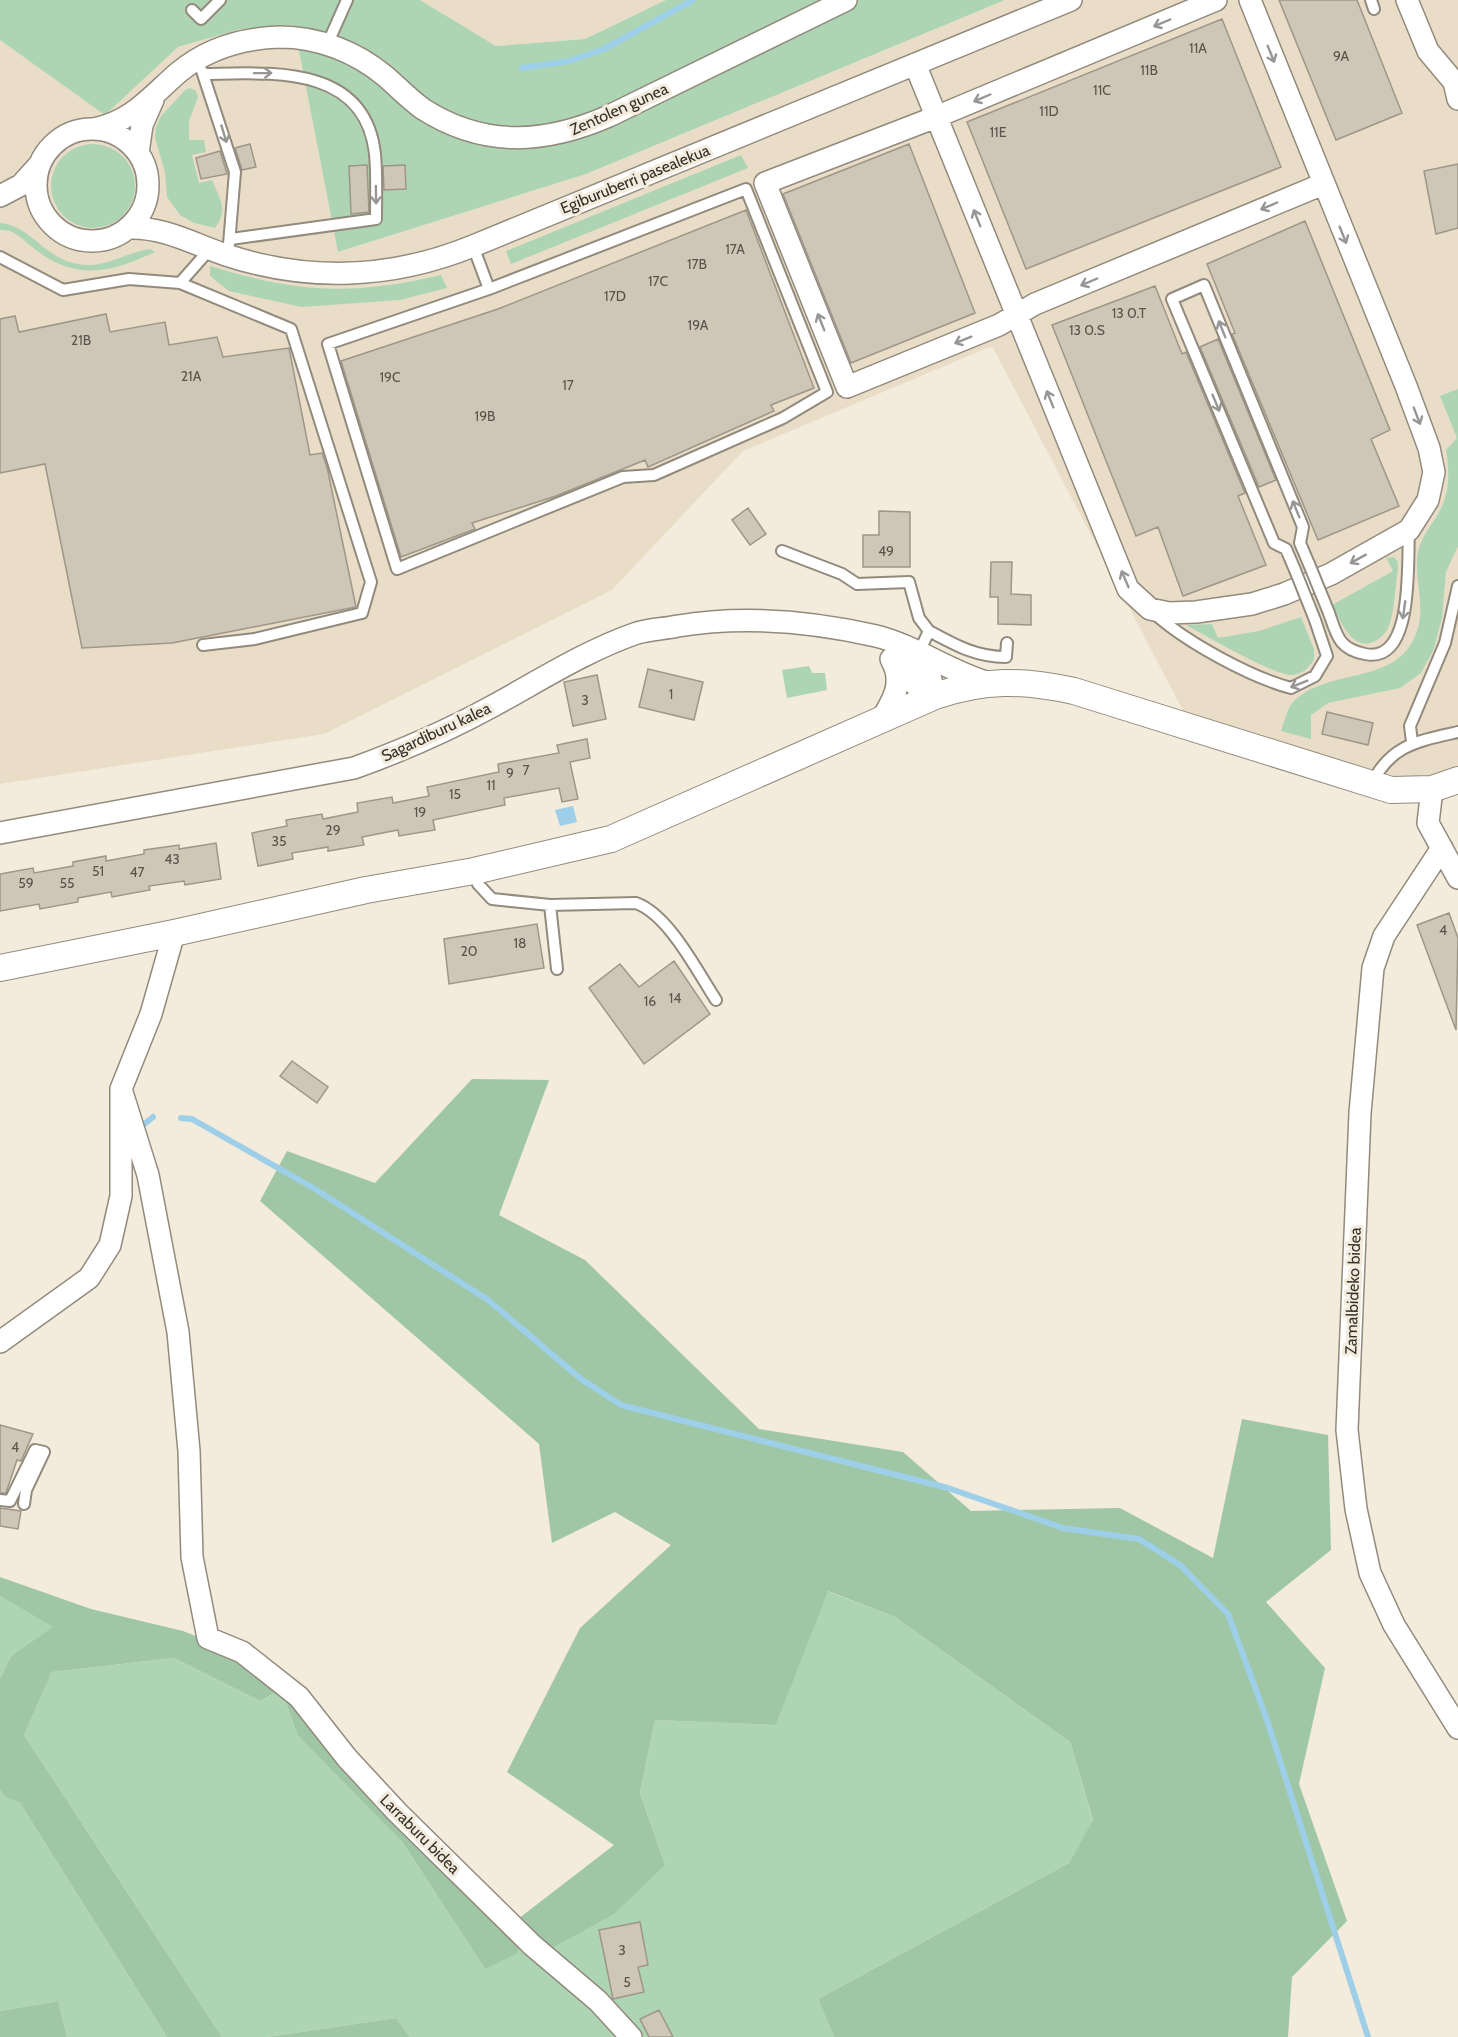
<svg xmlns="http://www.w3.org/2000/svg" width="1458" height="2037" viewBox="0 0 1458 2037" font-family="Cabin,sans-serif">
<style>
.built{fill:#eaddc8}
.green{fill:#aed5b3}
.forest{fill:#a0c7a5}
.water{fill:#9dcfe9}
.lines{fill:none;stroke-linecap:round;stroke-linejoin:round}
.stream{stroke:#9dcfe9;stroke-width:6}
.building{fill:#cec6b7;stroke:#9e9688;stroke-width:1.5}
.service-casing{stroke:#928a7c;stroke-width:14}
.minor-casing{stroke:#928a7c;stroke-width:24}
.tertiary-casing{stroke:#928a7c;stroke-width:28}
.service{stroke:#fff;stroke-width:10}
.minor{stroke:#fff;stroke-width:21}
.tertiary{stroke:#fff;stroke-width:26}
.service-bridge-casing{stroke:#928a7c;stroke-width:14;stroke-linecap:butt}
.service-bridge{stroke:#fff;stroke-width:10}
.oneway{stroke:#989694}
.labels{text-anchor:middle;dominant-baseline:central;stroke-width:6;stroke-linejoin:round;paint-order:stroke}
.number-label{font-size:14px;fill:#59544c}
.street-label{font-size:16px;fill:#322e29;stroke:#f3ebdc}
</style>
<rect width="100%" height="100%" fill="#f3ebdc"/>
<!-- built -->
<path class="built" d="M420,0H666L585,39L496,46Z
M1005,0H1458V767L1426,778L1400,780L1189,722L992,346L743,451L612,590L324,734L0,784V40L105,114L178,47L241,29L294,25L339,252L586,174Z"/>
<!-- green -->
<path class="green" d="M0,0H420L496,46L585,39L666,0H1005L586,174L338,252L294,25L241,29L178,47L105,115L0,40Z
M190,88L196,91L198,97L189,121V140H204L206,152L192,155L199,183L212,180C220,200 229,209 215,228L194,223L180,215L167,197L165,173L155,137L156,127L161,116L185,90Z
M51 186a42 42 0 1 1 84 0a42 42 0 1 1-84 0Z
M741,155L748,168L511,264L506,251Z
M0,223C32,226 43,258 78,264C105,269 126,252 151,249L155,252C108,274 74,281 32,247C22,239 15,229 0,230Z
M210,266C299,293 350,296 441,275L447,288L400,300L301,307L229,291L210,276Z
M1458,389V546L1446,572L1442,618L1433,651L1421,673L1400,688L1328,703L1311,715V739L1281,731C1284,723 1287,708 1293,702C1329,666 1395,687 1416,634C1427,607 1413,579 1418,552C1422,533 1436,521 1443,504C1450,486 1449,469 1446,450L1457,438L1440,396Z
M1394,557L1398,562V569C1395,587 1395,609 1389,626C1387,631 1382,637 1377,640C1354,655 1340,621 1332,605L1393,571L1386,558Z
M1301,617L1314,649V660C1308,668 1303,674 1292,675C1272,675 1207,636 1186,625L1212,624L1218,638L1259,631Z
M809,666L812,673H825L827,690L787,698L782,670Z
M827,1591L895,1617L1070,1742L1093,1821L1069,1863L818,1999L834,2037H410L396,2018L267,2037H222L24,1735L52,1672L174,1658L260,1701L281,1689L298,1736L403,1843L485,1969L518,1919L665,1865L640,1793L655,1720L776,1725Z
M0,1596L54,1627L11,1656L0,1679Z
M0,1790L5,1797L20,1803L167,2037H67L58,2001L0,2011Z"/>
<!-- forest -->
<path class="forest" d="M472,1079L549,1080L499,1215L585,1260L759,1429L903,1452L971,1511L1120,1508L1213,1558L1242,1419L1328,1435L1331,1550L1266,1602L1325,1668L1299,1784L1347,1921L1292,1977L1288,2037H834L818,1999L1069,1863L1093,1820L1070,1742L895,1617L828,1591L776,1725L655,1720L640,1793L665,1865L614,1914L545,1952L518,1919L614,1845L507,1772L580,1628L671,1545L615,1512L552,1543L539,1444L260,1201L287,1151L375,1183Z
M0,1577L91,1609L183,1631L269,1665L518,1940V1953L485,1969L403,1843L298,1736L281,1689L260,1701L174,1658L52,1672L24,1735L222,2037H167L20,1803L5,1797L0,1790V1679L11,1656L53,1627L0,1596Z
M58,2001L67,2037H0V2011Z
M396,2018L410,2037H267Z"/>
<!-- water -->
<path class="water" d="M573,806L577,822L560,826L555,810Z"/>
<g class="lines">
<!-- stream -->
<path class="stream" d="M522,68L569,61L604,49L693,0
M181,1118L192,1119L315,1189L488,1300L581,1379L621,1405L948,1488L1063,1528L1139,1539L1180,1565L1228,1614L1267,1720L1368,2037
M138,1129L153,1117"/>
</g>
<!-- building -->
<path class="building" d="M1279,0H1357L1402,113L1336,140Z
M1222,19L1281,167L1026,269L967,122Z
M250,144L256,167L242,170L235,148Z
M909,144L975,313L851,363L783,194Z
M220,151L227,174L201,179L196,158Z
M1458,164V228L1436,234L1424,171Z
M367,165L369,212L351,214L349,166Z
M405,165L406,189L384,190L383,166Z
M746,210L814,388L771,405L774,411L648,467L645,460L556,496L472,523L475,529L401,557L341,361L498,309Z
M1305,221L1390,430L1371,439L1399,506L1318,540L1232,334L1235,333L1207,264Z
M1155,286L1182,354L1186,352L1245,493L1238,496L1266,565L1183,596L1158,527L1136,536L1052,325Z
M106,314L110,332L165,322L169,345L217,337L223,357L289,348L310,455L322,453L327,467L356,607L172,643L82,648L45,464L0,473V319L15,316L19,332Z
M1218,339L1276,480L1259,487L1200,347Z
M748,508L766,534L750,545L732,520Z
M879,511L910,512V567H863V535H879Z
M991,562H1012L1011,594L1031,595V625L998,624V597H990Z
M648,669L703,682L694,720L639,707Z
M597,675L606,719L573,726L564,682Z
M1327,712L1373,723L1368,745L1322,734Z
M587,739L590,758L570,762L578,799L562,802L559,788L504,798L505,805L433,820L435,830L399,836L398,830L362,837L364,845L328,851V847L292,853L293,859L258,866L252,833L287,826L286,820L322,814L323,819L358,812L357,803L392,797L393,803L429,796L427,787L499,772L498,764L559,753L557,745Z
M216,843L221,879L185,885L184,881L149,886L150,890L112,897L111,892L78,898V902L40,909L39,904L0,911V874L33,868L34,873L73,866V862L106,856V861L144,854V850L179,845V849Z
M1449,913L1458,938L1456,1030L1417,925Z
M537,924L544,968L449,984L444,939Z
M674,961L710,1014L644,1064L589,988L620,964L639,987Z
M292,1061L328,1087L317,1103L280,1076Z
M0,1425L33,1434L21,1461L17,1460L6,1493H0Z
M0,1508L21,1511L18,1529L0,1526Z
M640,1922L648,1965L638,1967L644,1992L613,1999L599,1930Z
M659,2010L673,2037H649L640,2019Z"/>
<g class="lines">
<!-- service casing -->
<g class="service-casing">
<path id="service" d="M1371,0L1374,9
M192,10L201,19L220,0
M327,45L347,0
M202,71L235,172L229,244
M205,74C271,73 365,64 375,154C377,175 376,197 376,219L231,239
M473,246L489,289L328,344L397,569L623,477L654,475L783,418L827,392L746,189L489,289
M0,257L63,290L129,279L180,283
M782,551L842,574L857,584L909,582L919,618L929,631
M1295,570L1286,549L1274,543L1172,299L1204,285L1303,527L1300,543L1309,564
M1329,613C1337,636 1339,649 1365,654C1415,665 1407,560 1409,531
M1156,615C1188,643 1250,677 1291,688L1315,676L1327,656L1315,620
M203,645L255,639L362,613L371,582L291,329L180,283L210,249
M919,652L929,631C955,645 976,657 1006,657L1007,643
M1412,742L1410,726L1445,643L1458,586
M1371,785C1390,745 1418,741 1458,732
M474,871L478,884L492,899L550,905L636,903C669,915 697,971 716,1000
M550,905L557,969
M0,1500L10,1501L35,1450L44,1452L26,1490L24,1504"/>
</g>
<!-- minor casing -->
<g class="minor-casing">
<path id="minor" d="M1216,0L936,117L765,183L847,387L999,325L1035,304L1323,184
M1407,0L1428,51L1454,82L1458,99
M915,64L1128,589L1150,609L1169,613L1196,612L1252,604L1284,594L1331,574L1409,530L1428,500L1434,472L1429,448L1406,386L1250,0
M36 185a56 56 0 1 1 112 0a56 56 0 1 1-112 0Z
M94,129C133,121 151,96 179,72C208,48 244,38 280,37C319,37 356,52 385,76C398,87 409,99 423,109C484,148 545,144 609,116L846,0
M138,153L142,125L153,100
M0,196L21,185L39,165
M129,228C165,227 193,244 226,255C308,282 392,279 473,246L1071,0
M891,659L913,683L935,696L929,672L912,651
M881,720C893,701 904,683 892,661
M1432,789L1428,823L1458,878
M0,833L354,768C401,751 447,731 491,707C539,681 585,651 637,633C650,629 664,629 678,626C745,615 810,621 876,636C916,646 950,672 989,683
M1442,848L1384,936L1373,968L1360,1113L1347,1430L1356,1509L1370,1573L1394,1625L1458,1728
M121,1089L148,1175L178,1332L189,1451L192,1557L208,1638L242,1652L299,1697L347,1758L397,1812L532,1945L598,2001L631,2037
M0,1342L89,1278L110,1245L121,1196V1089L151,1014L174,933"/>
</g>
<!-- tertiary casing -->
<g class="tertiary-casing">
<path id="tertiary" d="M0,968L174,933L366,890L474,871L611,839L935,696C985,679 1022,680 1074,691L1391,790L1432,789L1458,780"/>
</g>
<!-- service -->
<use href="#service" class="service"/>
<!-- minor -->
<use href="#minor" class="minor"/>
<!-- tertiary -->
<use href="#tertiary" class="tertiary"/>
<!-- service-bridge casing -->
<g class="service-bridge-casing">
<path id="service-bridge" d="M1309,564L1329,613
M1295,570L1315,620"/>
</g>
<!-- service-bridge -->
<use href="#service-bridge" class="service-bridge"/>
</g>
<!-- one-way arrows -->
<defs><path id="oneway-shaft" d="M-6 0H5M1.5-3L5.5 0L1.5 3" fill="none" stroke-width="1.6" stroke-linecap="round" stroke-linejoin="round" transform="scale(1.5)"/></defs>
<g class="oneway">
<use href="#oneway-shaft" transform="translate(1162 23) rotate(157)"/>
<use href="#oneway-shaft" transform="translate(1271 54) rotate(68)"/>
<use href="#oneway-shaft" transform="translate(263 73) rotate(-1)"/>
<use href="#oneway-shaft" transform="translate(982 98) rotate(157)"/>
<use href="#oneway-shaft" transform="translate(224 134) rotate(73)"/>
<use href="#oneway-shaft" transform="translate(376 195) rotate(89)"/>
<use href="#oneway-shaft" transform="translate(1269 206) rotate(157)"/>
<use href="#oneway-shaft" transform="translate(977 218) rotate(-112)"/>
<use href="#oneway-shaft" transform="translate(1343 235) rotate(68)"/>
<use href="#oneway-shaft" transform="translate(1089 282) rotate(157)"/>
<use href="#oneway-shaft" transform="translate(821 322) rotate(-112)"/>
<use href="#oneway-shaft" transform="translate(1222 329) rotate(-112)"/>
<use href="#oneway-shaft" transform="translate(963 340) rotate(158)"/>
<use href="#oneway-shaft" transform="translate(1050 399) rotate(-112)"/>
<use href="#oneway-shaft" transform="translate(1216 403) rotate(67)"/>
<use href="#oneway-shaft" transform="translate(1417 416) rotate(69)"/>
<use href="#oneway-shaft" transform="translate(1296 509) rotate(-112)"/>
<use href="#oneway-shaft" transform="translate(1358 559) rotate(151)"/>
<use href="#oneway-shaft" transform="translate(1125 579) rotate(-113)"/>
<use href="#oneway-shaft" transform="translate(1404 610) rotate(98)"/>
<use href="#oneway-shaft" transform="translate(1299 684) rotate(158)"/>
</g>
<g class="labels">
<!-- number labels -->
<g class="number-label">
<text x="1198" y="48">11A</text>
<text x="1341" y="56">9A</text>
<text x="1149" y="70">11B</text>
<text x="1102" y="90">11C</text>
<text x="1049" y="111">11D</text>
<text x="998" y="132">11E</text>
<text x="735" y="249">17A</text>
<text x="697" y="264">17B</text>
<text x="658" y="281">17C</text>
<text x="615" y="296">17D</text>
<text x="1129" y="313">13 0.T</text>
<text x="698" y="325">19A</text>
<text x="1087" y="330">13 0.S</text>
<text x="81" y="340">21B</text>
<text x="191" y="376">21A</text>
<text x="390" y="377">19C</text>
<text x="568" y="385">17</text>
<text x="485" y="416">19B</text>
<text x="886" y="551">49</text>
<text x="671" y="694">1</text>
<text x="585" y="700">3</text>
<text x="526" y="770">7</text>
<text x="510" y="773">9</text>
<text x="491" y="785">11</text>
<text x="455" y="794">15</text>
<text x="420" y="812">19</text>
<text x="333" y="830">29</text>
<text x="279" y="841">35</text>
<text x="172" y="859">43</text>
<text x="98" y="871">51</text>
<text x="137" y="872">47</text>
<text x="26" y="883">59</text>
<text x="67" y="883">55</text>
<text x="1443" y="930">4</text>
<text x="520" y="943">18</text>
<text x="469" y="951">20</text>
<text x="675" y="998">14</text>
<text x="650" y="1001">16</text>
<text x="15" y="1447">4</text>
<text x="622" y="1950">3</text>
<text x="627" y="1982">5</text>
</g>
<!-- street labels -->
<g class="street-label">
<text transform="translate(619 109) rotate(-24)">Zentolen gunea</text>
<text transform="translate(635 179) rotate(-22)">Egiburuberri pasealekua</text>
<text transform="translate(436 732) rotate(-25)">Sagardiburu kalea</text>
<text transform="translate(1353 1291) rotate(-88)">Zamalbideko bidea</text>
<text transform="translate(420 1834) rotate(45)">Larraburu bidea</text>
</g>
</g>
</svg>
